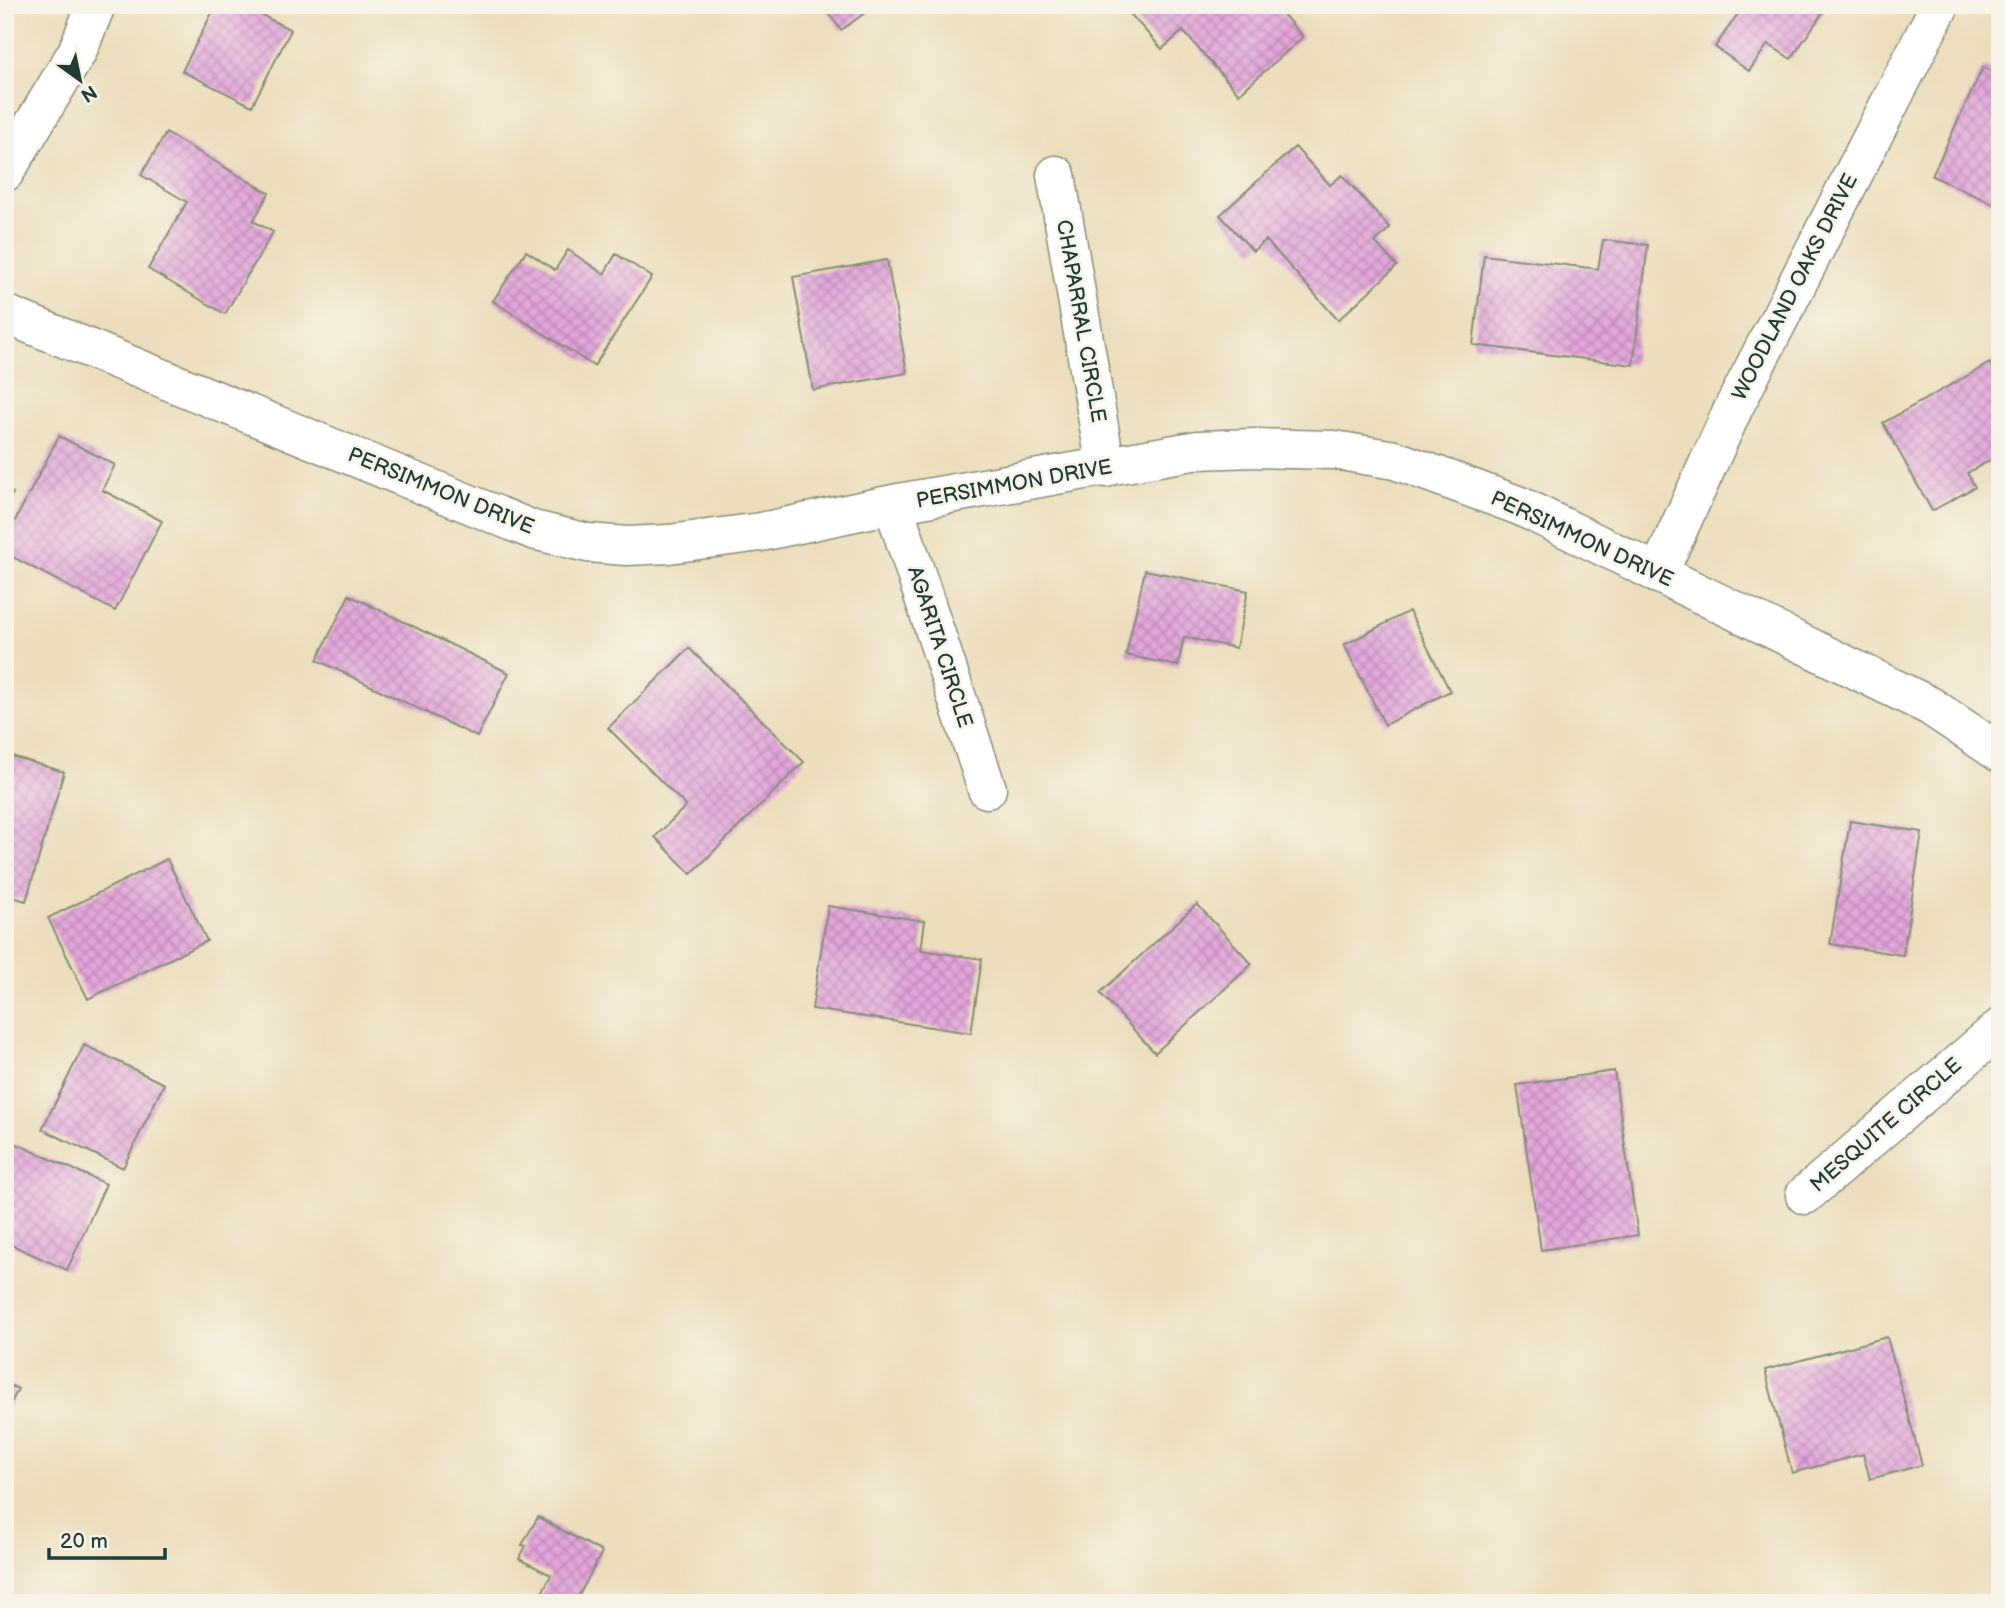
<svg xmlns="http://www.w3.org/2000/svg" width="2005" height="1608" viewBox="0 0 2005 1608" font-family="'Balsamiq Sans',sans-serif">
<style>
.building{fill:url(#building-cross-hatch)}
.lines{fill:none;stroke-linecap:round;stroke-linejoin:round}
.minor-casing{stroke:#868e78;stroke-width:41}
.tertiary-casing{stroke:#868e78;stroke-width:41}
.minor{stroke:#fff;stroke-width:38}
.tertiary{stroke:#fff;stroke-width:38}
.labels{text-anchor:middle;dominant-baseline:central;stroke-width:5;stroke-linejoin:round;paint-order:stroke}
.street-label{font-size:21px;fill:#1f3d34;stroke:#f7f3e8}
</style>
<defs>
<pattern id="building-cross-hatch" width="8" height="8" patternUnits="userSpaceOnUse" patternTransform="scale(1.75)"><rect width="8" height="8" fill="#e3a5da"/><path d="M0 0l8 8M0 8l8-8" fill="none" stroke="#b788b2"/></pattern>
</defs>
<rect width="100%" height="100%" fill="#f7f3e8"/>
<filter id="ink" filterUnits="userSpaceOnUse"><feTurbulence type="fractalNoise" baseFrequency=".0143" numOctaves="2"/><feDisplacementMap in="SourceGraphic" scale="14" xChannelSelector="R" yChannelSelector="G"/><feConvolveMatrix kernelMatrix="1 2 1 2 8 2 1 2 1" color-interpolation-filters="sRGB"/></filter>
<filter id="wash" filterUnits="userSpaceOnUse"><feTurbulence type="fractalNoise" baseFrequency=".00686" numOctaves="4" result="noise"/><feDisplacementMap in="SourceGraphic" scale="28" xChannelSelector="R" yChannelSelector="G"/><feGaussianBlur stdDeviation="1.57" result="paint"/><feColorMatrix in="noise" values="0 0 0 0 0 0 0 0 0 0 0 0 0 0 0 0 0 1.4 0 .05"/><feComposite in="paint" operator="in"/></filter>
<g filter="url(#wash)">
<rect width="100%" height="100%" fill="#ecdebc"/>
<g id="blocks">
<!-- building -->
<path class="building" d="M216,5H242L291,30L252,106L182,71Z
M823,5H876L841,30Z
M1126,5H1275L1303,37L1239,94L1183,31L1162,49L1124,7Z
M1744,5H1828L1791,59L1768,44L1749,71L1715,47Z
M1983,67L2000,75V207L1932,176Z
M166,133L269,193L253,221L273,232L225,314L148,269L187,202L141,175Z
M1295,147L1330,185L1342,175L1390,228L1375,242L1397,266L1338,320L1266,240L1253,251L1220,215Z
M1603,240L1648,245L1633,365L1473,345L1484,255L1598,269Z
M568,250L604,274L616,254L652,277L594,366L493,301L526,251L555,270Z
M887,260L907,373L813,390L793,277Z
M1990,363L2000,381V455L1967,473L1975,487L1932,511L1883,423Z
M59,436L115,465L102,490L162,521L115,611L5,553V540Z
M5,489L13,493L5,508Z
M1145,570L1248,591L1236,648L1184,637L1178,666L1126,655Z
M349,595L509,673L477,737L317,660Z
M1409,611L1450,691L1385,725L1344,645Z
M689,648L804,762L691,874L655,837L686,806L608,728Z
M5,754L64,772L26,901L5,895Z
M1850,821L1922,832L1903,955L1830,944Z
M167,859L207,941L88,999L48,918Z
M1197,904L1252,964L1155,1053L1100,993Z
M828,906L925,921L921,950L982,959L971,1033L812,1009Z
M84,1045L164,1084L123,1168L42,1129Z
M1614,1071L1638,1235L1541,1250L1517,1085Z
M17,1144L106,1184L67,1270L5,1242V1170Z
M1887,1337L1922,1465L1870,1479L1863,1454L1792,1473L1765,1370Z
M5,1383L18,1389L5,1415Z
M538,1517L602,1552L575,1603H537L551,1575L519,1559L526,1546L522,1545Z"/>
</g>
</g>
<g filter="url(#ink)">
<use href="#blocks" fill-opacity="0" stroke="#868e78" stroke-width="2"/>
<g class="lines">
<!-- minor casing -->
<g class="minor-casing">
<path id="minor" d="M5,172L77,52L96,5
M1056,175L1106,468
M5,314L533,530L588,543L627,546L669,544L761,532L893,504L1198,450L1254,448L1334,450L1395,460L1520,506L1930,706L2000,753
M893,504L987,789
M1805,1195L2000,1028"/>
</g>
<!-- tertiary casing -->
<g class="tertiary-casing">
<path id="tertiary" d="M1658,574L1734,407L1940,5"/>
</g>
<!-- minor -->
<use href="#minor" class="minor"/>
<!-- tertiary -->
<use href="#tertiary" class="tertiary"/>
</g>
</g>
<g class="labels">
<!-- street labels -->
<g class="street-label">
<text transform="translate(1795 287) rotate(-63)">WOODLAND OAKS DRIVE</text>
<text transform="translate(1081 321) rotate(80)">CHAPARRAL CIRCLE</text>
<text transform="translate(1014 484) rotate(-10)">PERSIMMON DRIVE</text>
<text transform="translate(441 491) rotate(22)">PERSIMMON DRIVE</text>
<text transform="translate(1582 539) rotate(25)">PERSIMMON DRIVE</text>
<text transform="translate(940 647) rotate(72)">AGARITA CIRCLE</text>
<text transform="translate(1886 1125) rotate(-41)">MESQUITE CIRCLE</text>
</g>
</g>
<!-- margin -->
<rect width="2005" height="1608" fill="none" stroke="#f7f3e8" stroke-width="28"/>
<!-- north arrow -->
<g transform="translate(80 80) rotate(147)" stroke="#f7f3e8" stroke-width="5" paint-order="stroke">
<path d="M0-5L12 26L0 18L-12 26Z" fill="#1f3d34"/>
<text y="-10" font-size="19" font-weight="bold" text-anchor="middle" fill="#1f3d34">N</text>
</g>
<!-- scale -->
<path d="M49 1548v10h116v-10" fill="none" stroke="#1f3d34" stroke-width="3.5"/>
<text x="60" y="1548" font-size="21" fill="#1f3d34" stroke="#f7f3e8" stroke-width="5" paint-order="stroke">20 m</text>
</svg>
